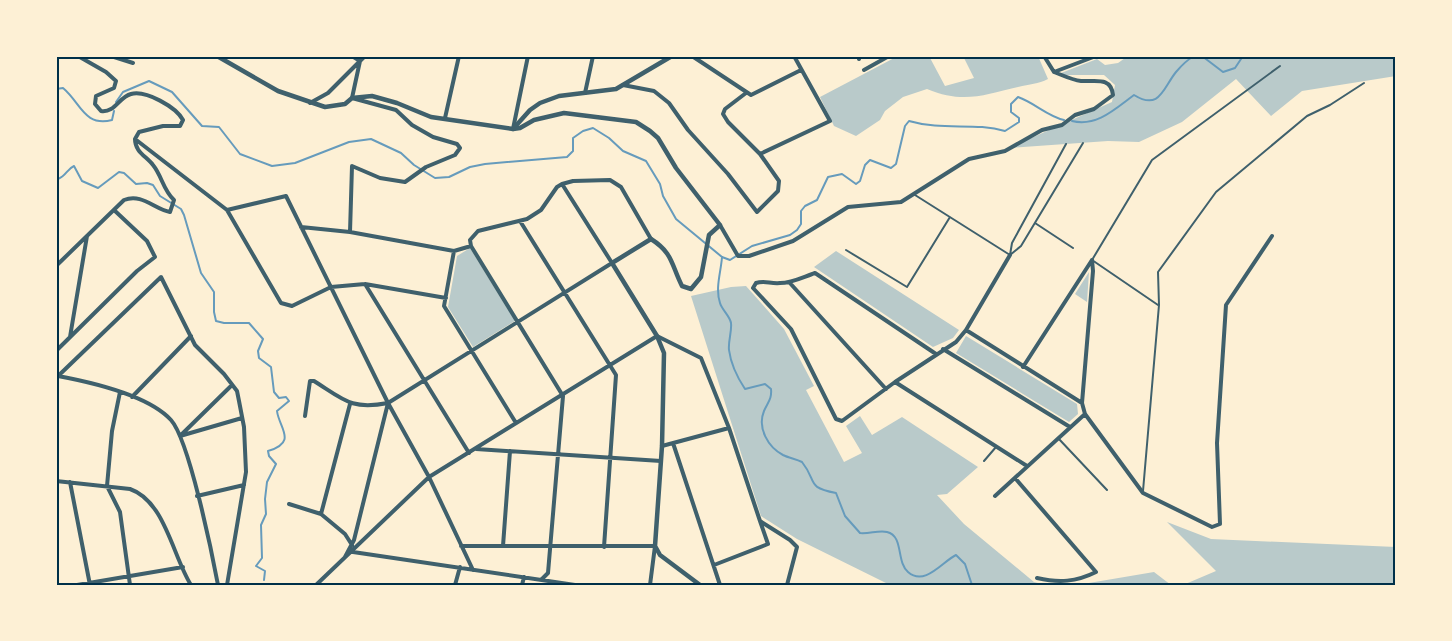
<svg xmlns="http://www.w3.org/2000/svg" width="1452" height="641" viewBox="0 0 1452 641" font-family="'DM Sans',sans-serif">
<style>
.green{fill:#b9caca}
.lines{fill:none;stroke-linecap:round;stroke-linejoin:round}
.stream{stroke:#669bbc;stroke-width:2}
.service{stroke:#3f606c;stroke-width:2}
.minor{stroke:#3f606c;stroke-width:4}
.tertiary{stroke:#3f606c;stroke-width:4.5}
.neatline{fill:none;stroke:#003049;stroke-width:2}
</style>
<rect width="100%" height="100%" fill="#fdf0d5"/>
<!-- green -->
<path class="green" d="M898,56H929L945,86L974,78L963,56H1038L1048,79C1038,84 1030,84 1018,87C984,95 963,104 927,89L903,97L885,111L880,120L856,136L834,126L820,97Z
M1128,56H1396V76L1302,91L1271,116L1236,79L1182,122L1139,142L1108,141L1009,148L1112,102L1115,85L1104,75H1056L1097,59L1105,65L1118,63Z
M470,248L515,321L473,347L448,307L457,256Z
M836,251L959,330L953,338L933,347L814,267Z
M1089,272L1087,302L1075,294Z
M746,286L784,329L814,386L806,390L844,462L862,453L846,426L860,416L872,435L902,417L978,467L947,494L937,495L964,524L1034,582L1046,585H890L797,539L761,516L691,296L731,287Z
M966,336L1077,404L1078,414L1069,422L956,353Z
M1167,522L1211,539L1396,547V585H1183L1216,571Z
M1154,572L1171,585H1077Z"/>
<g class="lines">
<!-- stream -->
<path class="stream" d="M1202,56L1223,72L1235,68L1243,56
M56,89L63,88C81,103 84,127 112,120L114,111
M116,102L123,92L149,81L172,92L202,126L219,127L240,154L272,166L295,163L349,142L371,139L401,153L414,165L435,178L449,177L470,167L485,164L567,157L573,151V138L583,131L593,128L609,138L623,151L646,161L660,184L663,196L676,219L722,257L730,260L752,246L790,235L797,230L801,224V211L805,206L817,200L828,177L842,174L856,184L860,181L865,165L870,160L891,168L896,164L905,126L909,121C943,131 974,122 1005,131L1019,122V118L1011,112V104L1018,97C1035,103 1047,116 1064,120
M1072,121C1097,127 1115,109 1134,95C1160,111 1163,88 1176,72C1181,66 1187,60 1194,56
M56,157V172
M56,177L58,179C66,176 67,169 74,166L82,181L98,188L119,172L124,173L136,184L147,183L153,185L160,196L181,209L184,215L201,273L214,292V312L216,321L224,323H249L263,339L258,351L259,358L271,367L274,392L279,398L286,397L289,401L277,411C279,428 298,442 268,451L269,456L276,464L267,482L265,499L266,514L261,525L262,558L256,566L265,571L264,580
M722,257C721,272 715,288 720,303C722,310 730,316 731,323C732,332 728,341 729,350C731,365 737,377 745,389L765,384L771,389C772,399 768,402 764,411C757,428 768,447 783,455C789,458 796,459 802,462C818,482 805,487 836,493L845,516L860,533C869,534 879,530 887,532C904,536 896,562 908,572C925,587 943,561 956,555L965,564L972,585
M1326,585H1341
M1370,585H1378"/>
<!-- service -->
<path class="service" d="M915,195L1010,255
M1035,223L1073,248
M846,250L907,287L950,217
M1010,255L1021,246L1083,143
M1010,255L1012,243L1066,144
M1158,305L1092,260L1152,160L1280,66
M1058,438L1107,490
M984,461L996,447
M1143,491L1159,305L1158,272L1216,192L1307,116L1330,105L1364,83"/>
<!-- minor -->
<path class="minor" d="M111,56L133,63
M692,56L751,95L801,70
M858,56L859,59
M1044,56L1054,72
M1115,56H1120
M864,70L889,56
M1054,72L1096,56
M623,85L654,91L669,103L688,130L728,174L757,212L778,191L779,181L760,154L728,122L723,114L725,109L746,93
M585,93L593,56
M310,103L328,93L365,56
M445,118L459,56
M513,129L528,56
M135,139L227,210L281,303L292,306L331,287L365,284
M760,154L830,121L794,56
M227,210L286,196L388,403L429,477L473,570
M520,221L616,375L604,547
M720,225L738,256H749L793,241L848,207L901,202L969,159L1005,151L1042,130L1062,125L1075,115L1094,109L1113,95C1111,76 1095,82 1081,81C1072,80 1062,75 1054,72
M301,227L350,232L454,251L471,246
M350,232L352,166L380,178L405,182L426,167L455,155L460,148L457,144L433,137L412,125L396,110L352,98L360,61L352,56
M454,251L444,306L516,423
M1092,260L1093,271L1082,403L1085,414L1143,493L1212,527L1220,524L1217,443L1226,305L1272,236
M56,266L124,200C142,193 154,209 170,212L174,200C163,190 162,176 153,165C146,156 135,152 135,139L139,132L163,126H180L183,120C176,107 146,90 131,94C119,97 115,113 101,111L95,104L96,96L114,88L116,81L106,72L78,56
M789,282L886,389
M446,298L365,284L469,453
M966,330L1082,403
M70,337L87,236
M943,349L1070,427
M56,351L137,271L155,257L147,241L114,210
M936,354L815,273C803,277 792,283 780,283C770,284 765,280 756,283L753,288L791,329L836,419L842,421L895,382L956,342L966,330L1010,255
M1023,367L1092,260
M58,376C90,382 148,395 171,420C189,440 212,553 218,585
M56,378L161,277L195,345L224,374L237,391L239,401L244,427L246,472L227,585
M895,382L1027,466
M232,385L180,436L242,418
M120,392L112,431L107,486L120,512L130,585
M132,397L191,336
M305,416L310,381H314C344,400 351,410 388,403L612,263L562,184
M673,443L720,585
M662,446L729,428
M476,449L661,461
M1015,478L1096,572C1076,582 1059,583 1037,578
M56,481L130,489C165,501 173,557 191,585
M70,482L90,585
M197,496L244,485
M995,496L1085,414
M289,504L321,514L350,404
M321,514L345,534L352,545
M461,546H655L650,585
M503,546L510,451
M353,552L575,585
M345,557L354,540L388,403
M714,565L768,544L760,521
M541,580L548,573L563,396L471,246L470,240L478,231L527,219L541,210L557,187L562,184L573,181L610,180L621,187L651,239
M77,585L183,567
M316,585L429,477L657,336L701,358L729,428L760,521L790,540L797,547L787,585
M455,585L460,567
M522,585L524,577"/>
<!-- tertiary -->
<path class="tertiary" d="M217,56L278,91L325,107L345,104L352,98L372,96L397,103L431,117L513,129L520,128L534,120L564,113L636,122L650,131L658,138L676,168L720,225L709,235L701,277L691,289L682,286C671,264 673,253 651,239L612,263L657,336L664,353L662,446L655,546L660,555L700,585
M513,129L530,110L540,103L559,96L616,89L672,56"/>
</g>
<!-- border -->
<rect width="1452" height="641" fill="none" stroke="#fdf0d5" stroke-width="115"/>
<rect x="58" y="58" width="1336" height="526" class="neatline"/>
</svg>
